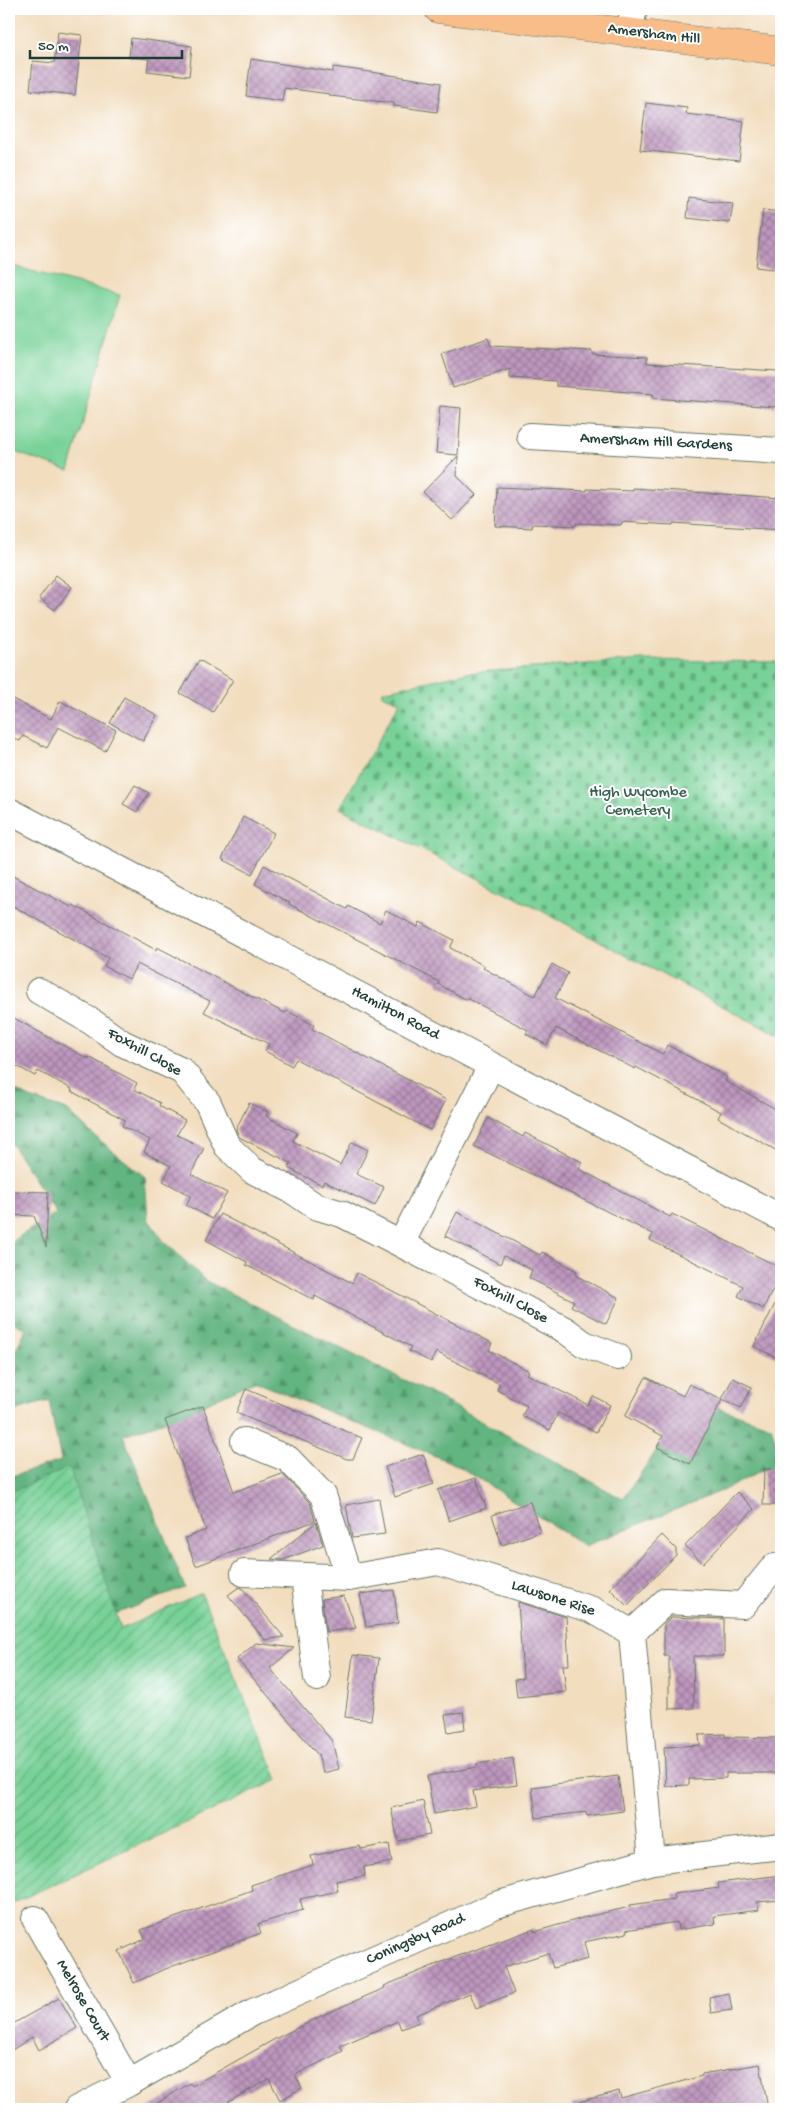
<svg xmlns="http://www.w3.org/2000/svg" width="790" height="2118" viewBox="0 0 790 2118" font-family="'Gochi Hand',sans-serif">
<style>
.green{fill:#78d298;stroke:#4c8866}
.forest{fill:url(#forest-firs);stroke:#40785a}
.cemetery{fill:url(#cemetery-stones);stroke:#4c8866}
.garden{fill:url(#garden-furrows);stroke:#4c8866}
.building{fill:url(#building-cross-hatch)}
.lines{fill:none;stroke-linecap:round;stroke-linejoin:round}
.minor-casing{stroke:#697564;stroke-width:28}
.major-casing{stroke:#697564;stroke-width:29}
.minor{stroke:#fff;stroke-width:26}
.major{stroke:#f8bd88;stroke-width:28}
.labels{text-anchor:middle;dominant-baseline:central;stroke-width:4;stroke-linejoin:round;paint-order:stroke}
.street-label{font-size:16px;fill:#1f3d34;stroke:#fff}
.park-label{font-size:16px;fill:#35624d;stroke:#fff}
</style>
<defs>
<pattern id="forest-firs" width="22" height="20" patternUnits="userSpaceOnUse" patternTransform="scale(1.25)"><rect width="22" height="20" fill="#62b480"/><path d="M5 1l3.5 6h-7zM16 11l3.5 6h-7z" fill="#50946a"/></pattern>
<pattern id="cemetery-stones" width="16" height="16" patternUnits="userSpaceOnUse" patternTransform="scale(1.25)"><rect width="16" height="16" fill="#78d298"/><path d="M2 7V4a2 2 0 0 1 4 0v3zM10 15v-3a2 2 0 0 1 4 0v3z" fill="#62ac7d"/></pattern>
<pattern id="garden-furrows" width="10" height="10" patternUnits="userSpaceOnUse" patternTransform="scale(1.25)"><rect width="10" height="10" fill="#78d298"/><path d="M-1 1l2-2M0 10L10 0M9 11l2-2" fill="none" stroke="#62ac7d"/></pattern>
<pattern id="building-cross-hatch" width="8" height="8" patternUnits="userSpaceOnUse" patternTransform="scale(1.25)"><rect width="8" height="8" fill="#be96be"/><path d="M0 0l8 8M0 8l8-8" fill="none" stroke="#9a7c9b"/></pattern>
</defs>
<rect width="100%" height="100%" fill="#fff"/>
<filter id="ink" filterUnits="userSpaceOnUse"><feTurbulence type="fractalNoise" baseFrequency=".02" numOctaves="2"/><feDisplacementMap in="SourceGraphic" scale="10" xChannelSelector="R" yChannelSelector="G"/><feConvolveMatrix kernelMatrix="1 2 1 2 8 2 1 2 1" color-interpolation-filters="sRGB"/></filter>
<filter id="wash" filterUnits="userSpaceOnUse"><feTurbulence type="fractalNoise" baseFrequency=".0096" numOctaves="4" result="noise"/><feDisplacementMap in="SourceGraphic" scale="20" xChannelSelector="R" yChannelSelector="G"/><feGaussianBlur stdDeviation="1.12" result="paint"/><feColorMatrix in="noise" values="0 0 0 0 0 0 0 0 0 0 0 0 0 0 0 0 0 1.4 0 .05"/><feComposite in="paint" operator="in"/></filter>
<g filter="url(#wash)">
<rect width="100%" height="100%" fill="#f2ddbe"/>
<!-- green -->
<path class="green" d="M9,265L120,295L69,471L9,450Z"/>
<!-- forest -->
<path class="forest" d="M9,1087L30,1098L67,1110L91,1133L145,1177L148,1219L163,1240L206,1281L432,1394L623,1499L692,1399L771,1426L781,1461L724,1490L585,1546L457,1465L254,1381L177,1417L123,1435L185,1588L42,1641L9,1563V1477L61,1461L49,1401L9,1412V1365L26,1329L9,1320V1243L56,1213L9,1140Z"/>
<!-- cemetery -->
<path class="cemetery" d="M642,660L781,662V1037L536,908L340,808L400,702L382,695L383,691L465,673Z"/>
<!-- garden -->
<path class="garden" d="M69,1467L121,1629L201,1593L278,1780L9,1905V1493Z"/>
<g id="blocks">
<!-- building -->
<path class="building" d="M58,32L82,35L75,95L30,90L33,61L54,63Z
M131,38L192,46L189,76L147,71L149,59L129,57Z
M251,59L333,72V67L378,73L441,83L437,112L394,106V103L330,96V94L284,88L282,101L246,96Z
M646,103L687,108L686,114L744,121L739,161L640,150Z
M689,198L733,203L730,223L687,218Z
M763,210L781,212V270L756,267Z
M488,338L491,346L592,351V354L647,357V363L778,371L775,407L653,398V394L556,386V381L510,378V369L453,388L442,354Z
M440,406L461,408L458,455L436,453Z
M458,456L457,476L476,495L452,520L423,492Z
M497,487L587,491V489L633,491V488L781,498V530L673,523V525L622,522L621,525L576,523V526L533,524L532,528L495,526Z
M56,575L72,587L55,610L39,598Z
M199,660L233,680L213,712L180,693Z
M9,697L51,719L60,701L116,730L105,751L58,727L47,748L23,736L20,741L9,736Z
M124,697L157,715L143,741L110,723Z
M135,785L149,793L137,812L123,804Z
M243,817L274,833L252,874L222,859Z
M264,865L347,909L348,906L380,923L386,910L418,927L420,922L454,940L450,948L485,966L483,968L535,996L552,964L568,973L555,998L663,1054L667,1045L727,1077L725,1081L781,1112V1153L718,1118L721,1112L636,1067L635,1069L556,1028L547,1045L526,1034L528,1030L467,998V1000L438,984L439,982L289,904L290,903L255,884Z
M9,874L71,907L73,905L156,950L157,947L254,998L285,1013L287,1011L314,1025L312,1029L446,1100L430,1130L296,1059L292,1066L265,1051L269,1044L204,1012L210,1001L137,964L129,979L104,966L108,958L9,904Z
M14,1018L88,1059L89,1057L137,1083L134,1089L160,1103L159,1106L185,1120L177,1135L204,1148L191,1174L227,1193L212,1219L186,1205L191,1196L163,1181L171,1166L144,1152L150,1140L122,1126L125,1120L71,1091L72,1089L38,1071L35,1076L9,1062V1029Z
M249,1103L268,1112L266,1116L297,1133L293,1141L340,1165L352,1142L368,1150L356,1174L384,1187L375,1206L324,1181L322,1185L288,1168L291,1163L239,1137L236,1129Z
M488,1118L523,1137L525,1133L582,1162L579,1169L670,1217L672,1214L781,1268V1274L763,1309L738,1296L743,1286L650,1240L653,1234L474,1146Z
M9,1191L48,1192L46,1247L34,1216L9,1215Z
M457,1212L540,1255L542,1252L577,1271L575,1275L619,1298L606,1324L571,1306L574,1301L529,1278L532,1270L504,1256L500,1264L445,1236Z
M220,1214L352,1283L357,1273L385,1287L492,1343L489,1350L529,1371L527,1374L588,1405L593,1396L610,1405L596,1432L558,1413L550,1430L522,1416L527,1406L497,1390L500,1384L436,1352L431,1362L409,1351L411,1347L315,1296L314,1300L246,1265L247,1262L206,1240Z
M781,1292V1360L754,1346Z
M646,1377L683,1396L689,1384L722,1400L690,1464L657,1447L663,1436L625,1416Z
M733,1378L752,1387L741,1408L722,1399Z
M246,1389L362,1438L353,1459H347L236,1413Z
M203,1406L234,1492L282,1474L310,1503L315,1521L196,1566L185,1538L206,1530L165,1420Z
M423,1454L434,1484L395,1497L385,1467Z
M764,1469H781V1505H763Z
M476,1478L486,1508L449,1521L438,1490Z
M737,1492L754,1509L703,1563L685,1546Z
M379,1499L385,1534L352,1538L346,1505Z
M530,1502L540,1532L502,1545L492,1515Z
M316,1522L323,1545L283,1560L271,1559Z
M662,1535L676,1549V1555L627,1606L610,1589Z
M239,1587L242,1588L284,1637L265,1640L228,1595Z
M394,1590L398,1623L366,1627L360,1594Z
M344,1596L356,1628L326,1632L322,1599Z
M518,1602L566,1617L569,1665H563L566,1692L517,1697L515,1679L523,1678Z
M671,1617L724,1619V1656H693L694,1708L669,1709V1656H664V1624Z
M256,1643L294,1648L270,1668L332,1741L339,1769L323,1773L318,1755L237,1659Z
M353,1655L379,1658L371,1720L345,1717Z
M463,1712L465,1729L448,1732L445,1715Z
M725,1734V1737L781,1738V1773H726V1778L689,1779V1785L666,1786L664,1747L700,1745L699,1735Z
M513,1758L517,1785L473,1791L476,1806L434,1814L427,1776L477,1767V1764Z
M618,1776L623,1811L587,1816L586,1812L536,1818L532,1787Z
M423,1801L430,1835L398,1841L391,1808Z
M389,1844L392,1862L364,1867L365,1876L336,1881L338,1891L300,1899L303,1910L258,1924L261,1933L160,1971L134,1983L119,1951L145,1939L141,1930L252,1890L251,1885L313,1865L311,1856L360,1846L361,1849Z
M781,1875V1900L757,1902L759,1910L714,1916L715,1924L678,1930L677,1922L626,1930L627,1933L584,1942L588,1959L553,1968L548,1953L504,1967L514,1993L476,2008L470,1993L416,2015L419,2022L401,2029L398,2021L340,2046L343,2051L295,2075L302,2088L280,2100L269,2079L216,2109H148L190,2083L192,2086L275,2039L327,2013L385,1988L384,1986L447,1960L534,1929V1932L586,1917L630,1907V1905L674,1899L673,1894L719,1888L718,1883Z
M729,1993L732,2010L711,2013L709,1997Z
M59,1998L77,2028L39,2050L32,2037L9,2052V2026Z
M760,2064L768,2109H572V2104L619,2091L621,2098L702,2076V2074Z"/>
</g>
</g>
<g filter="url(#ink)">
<use href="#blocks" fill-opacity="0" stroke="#697564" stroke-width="1"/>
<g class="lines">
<!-- minor casing -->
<g class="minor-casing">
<path id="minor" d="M629,32L634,9
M530,436L781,451
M9,811L781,1218
M39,991L92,1022L122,1043L182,1071L208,1103L227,1146L252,1170L293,1191L315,1206L342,1214L401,1244L491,1066
M401,1244L565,1330L584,1344L618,1357
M244,1441L288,1459L323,1495L349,1578
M244,1573L349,1578L438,1562L593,1610L632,1633L652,1861
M304,1577L317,1678
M632,1633L666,1601L743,1605L774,1567L781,1566
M35,1919L129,2083
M77,2109L129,2083L253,2012L496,1905L652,1861L781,1846"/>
</g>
<!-- major casing -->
<g class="major-casing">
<path id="major" d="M438,9L781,51"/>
</g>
<!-- minor -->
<use href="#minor" class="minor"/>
<!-- major -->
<use href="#major" class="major"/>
</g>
</g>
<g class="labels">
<!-- street labels -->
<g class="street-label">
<text transform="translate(654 35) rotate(7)">Amersham Hill</text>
<text transform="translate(656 443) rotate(3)">Amersham Hill Gardens</text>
<text transform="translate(395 1014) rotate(28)">Hamilton Road</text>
<text transform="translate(144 1053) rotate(29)">Foxhill Close</text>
<text transform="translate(510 1301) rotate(28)">Foxhill Close</text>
<text transform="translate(553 1599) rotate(18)">Lawsone Rise</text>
<text transform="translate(416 1940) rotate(-24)">Coningsby Road</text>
<text transform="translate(82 2001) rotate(60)">Melrose Court</text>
</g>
<!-- park labels -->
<g class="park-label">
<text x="638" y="793">High Wycombe<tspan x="638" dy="18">Cemetery</tspan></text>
</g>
</g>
<!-- margin -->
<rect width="790" height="2118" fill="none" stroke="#fff" stroke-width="30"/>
<!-- scale -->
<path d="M30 50v8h152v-8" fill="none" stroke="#1f3d34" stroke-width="2.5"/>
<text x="38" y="50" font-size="15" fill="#1f3d34" stroke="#ffffff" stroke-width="4" paint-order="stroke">50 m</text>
</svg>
